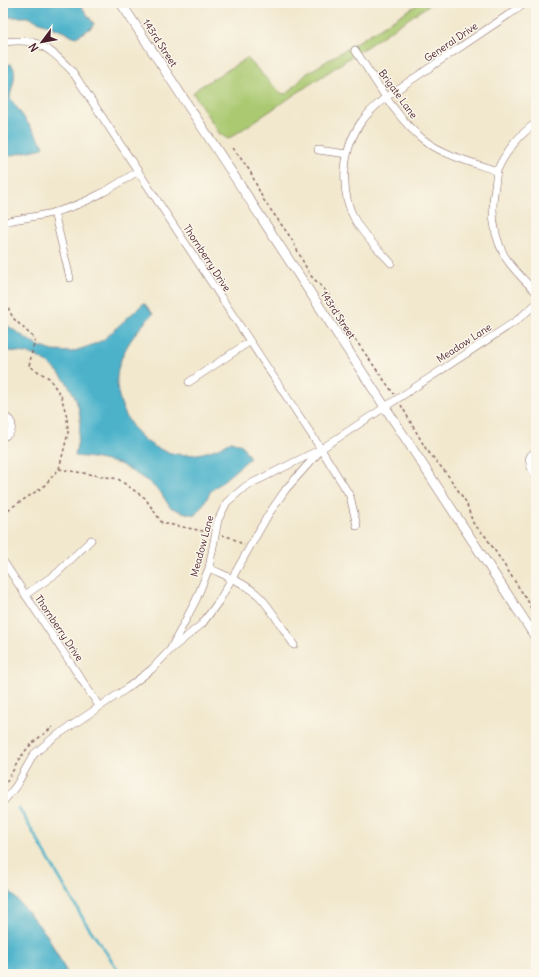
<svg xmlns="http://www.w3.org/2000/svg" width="539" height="977" viewBox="0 0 539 977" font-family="Delius,sans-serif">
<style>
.green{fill:#aac971;stroke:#7a744e}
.water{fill:#4bb2ca;stroke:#4a687a}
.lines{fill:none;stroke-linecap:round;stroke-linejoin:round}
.stream{stroke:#4bb2ca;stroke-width:2.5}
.minor-casing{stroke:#856564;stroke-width:8}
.tertiary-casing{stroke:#856564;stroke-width:10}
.path{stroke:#856564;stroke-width:1.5;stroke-dasharray:3 3;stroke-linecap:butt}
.minor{stroke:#fff;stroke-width:7}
.tertiary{stroke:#fff;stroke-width:9}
.labels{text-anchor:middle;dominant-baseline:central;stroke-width:3;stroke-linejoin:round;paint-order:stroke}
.street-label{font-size:10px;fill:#4a1f2b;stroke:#fbf7ec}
</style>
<rect width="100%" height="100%" fill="#fbf7ec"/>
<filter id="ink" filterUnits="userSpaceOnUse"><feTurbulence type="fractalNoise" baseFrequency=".025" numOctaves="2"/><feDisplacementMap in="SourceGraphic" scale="8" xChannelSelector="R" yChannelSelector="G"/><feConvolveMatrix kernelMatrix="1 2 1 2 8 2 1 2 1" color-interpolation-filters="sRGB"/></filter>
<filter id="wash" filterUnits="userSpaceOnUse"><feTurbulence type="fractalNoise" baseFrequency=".012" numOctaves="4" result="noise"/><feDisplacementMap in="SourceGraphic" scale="16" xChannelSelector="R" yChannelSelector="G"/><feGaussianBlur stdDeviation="0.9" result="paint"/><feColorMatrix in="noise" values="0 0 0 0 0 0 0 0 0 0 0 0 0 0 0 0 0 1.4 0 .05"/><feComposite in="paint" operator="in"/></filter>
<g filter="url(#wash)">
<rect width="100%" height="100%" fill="#f2e8ce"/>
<!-- green -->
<path class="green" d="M420,3H432L228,139L219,133L193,93L198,88L247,58L280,93L287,94L306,74Z"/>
<!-- water -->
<path class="water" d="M3,3H79L94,24L91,28L76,37L28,17H3Z
M11,64C19,72 11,88 10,98L44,146L43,148L3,157V104H6L7,99L5,70L7,65Z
M144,303L153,314C136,331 120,351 117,376C116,387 119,398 123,409C142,456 190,467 231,441L242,445L250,458L211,491L204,503L195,515L182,512L170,507L161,493L149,482L120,464L93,458L75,456C77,443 81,428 80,416C77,391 57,364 33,355C24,352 13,352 3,350V318L8,326L36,345L53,351L72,352L92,345L103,340Z
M3,887L8,889L47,935L66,971V974H3Z"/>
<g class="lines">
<!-- stream -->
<path class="stream" d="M19,808L85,922L121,974"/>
</g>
</g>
<g filter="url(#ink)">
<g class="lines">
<!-- minor casing -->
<g class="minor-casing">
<path id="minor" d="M3,42C12,41 22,40 31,42C47,45 61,60 72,71L321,449L350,496L357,526
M355,50C375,79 396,119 424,140C443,155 474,163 497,171
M536,123C520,134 505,152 497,171C496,175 496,181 495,186C491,209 493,234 504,255C512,269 525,281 536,292
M318,150L347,154
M54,212L70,278
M3,222C20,218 38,217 55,212C86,204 112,188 138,171
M391,263C379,249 364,237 355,220C339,191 342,148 362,121C369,111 378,104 386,97L526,3
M189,382L249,342
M3,416C16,420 14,433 3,437
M536,451L531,455L529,459L531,468L536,476
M3,561L99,706
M209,568C226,576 246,583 260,597C273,611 283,629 294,645
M25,595L57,573L91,540
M170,650L196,600L209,568L218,520L227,502L246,486L321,449L516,321L536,304
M3,802L16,786L34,754L53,738L126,689L152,669L170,650L202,624L219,601L268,515L286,489L320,451"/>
</g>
<!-- tertiary casing -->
<g class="tertiary-casing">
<path id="tertiary" d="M121,3L536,638"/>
</g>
<!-- path -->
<path class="path" d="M233,148L250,171L263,199L291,238L310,275L327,292L347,328L394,394
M3,297L13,318L35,339L29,366L49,378L61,396L67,417L68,433L59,469
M401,405L426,449L447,474L466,502L473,523L486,537L529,603L532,612L536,619
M3,513L43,487L59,469L118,479L145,498L162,523L208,532
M222,535L232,538L244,545
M3,787C10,778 14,767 21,757C28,745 42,735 53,727"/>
<!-- minor -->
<use href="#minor" class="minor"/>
<!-- tertiary -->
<use href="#tertiary" class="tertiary"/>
</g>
</g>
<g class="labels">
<!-- street labels -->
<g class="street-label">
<text transform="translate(451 42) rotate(-34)">General Drive</text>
<text transform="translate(160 43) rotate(57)">143rd Street</text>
<text transform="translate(398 94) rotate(54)">Brigate Lane</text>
<text transform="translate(207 258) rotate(57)">Thornberry Drive</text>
<text transform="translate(338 315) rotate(57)">143rd Street</text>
<text transform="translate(464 343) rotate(-33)">Meadow Lane</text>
<text transform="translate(202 546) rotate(-75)">Meadow Lane</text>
<text transform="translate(59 628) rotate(56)">Thornberry Drive</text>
</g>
</g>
<!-- margin -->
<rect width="539" height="977" fill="none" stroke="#fbf7ec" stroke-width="16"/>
<!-- north arrow -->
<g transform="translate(42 42) rotate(238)" stroke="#fbf7ec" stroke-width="3" paint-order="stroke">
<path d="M0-3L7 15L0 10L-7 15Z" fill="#4a1f2b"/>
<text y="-6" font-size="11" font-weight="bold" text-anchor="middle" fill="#4a1f2b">N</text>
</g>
</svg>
